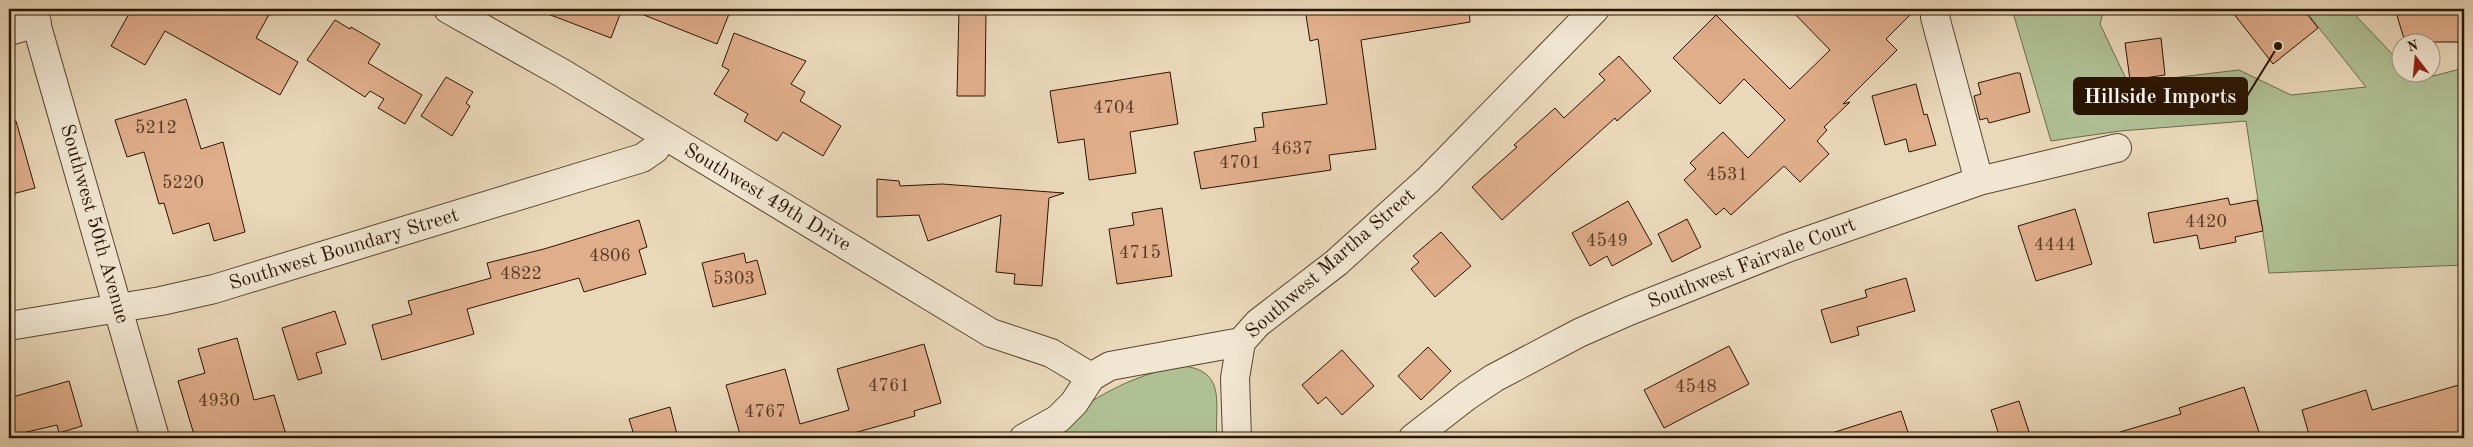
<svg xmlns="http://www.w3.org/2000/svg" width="2473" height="447" viewBox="0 0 2473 447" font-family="'Old Standard TT',serif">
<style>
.green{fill:#b0c095;stroke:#6c6a4b}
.building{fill:#e1ae8c;stroke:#291401}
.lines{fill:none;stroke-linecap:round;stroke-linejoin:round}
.street-casing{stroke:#59452f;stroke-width:30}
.street{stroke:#f1e6d2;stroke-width:28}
.labels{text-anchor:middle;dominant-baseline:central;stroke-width:4;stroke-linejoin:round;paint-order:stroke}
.number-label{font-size:18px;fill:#573a24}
.street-label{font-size:20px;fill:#291401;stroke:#f1e6d2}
.leader{fill:none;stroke:#291401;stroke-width:2}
.callout-dot{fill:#291401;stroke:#f1e6d2;stroke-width:2}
.callout{fill:#291401;stroke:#291401;stroke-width:2}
.callout-label{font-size:21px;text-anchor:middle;font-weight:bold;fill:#fff}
</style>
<rect width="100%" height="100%" fill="#ead8ba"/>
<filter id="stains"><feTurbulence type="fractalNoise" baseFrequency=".004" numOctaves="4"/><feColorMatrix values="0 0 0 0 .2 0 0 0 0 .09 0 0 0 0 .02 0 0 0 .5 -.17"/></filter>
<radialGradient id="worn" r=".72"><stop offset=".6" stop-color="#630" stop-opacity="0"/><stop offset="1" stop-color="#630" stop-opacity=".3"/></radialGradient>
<!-- green -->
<path class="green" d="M2012,9H2104L2100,24L2128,83L2239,70L2291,95L2366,87L2304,9H2355L2357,17L2400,62V72L2410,73L2418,80L2464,68V265L2269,273L2246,121L2120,131L2051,141Z
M1183,366C1228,371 1214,406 1217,438H1044C1083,402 1131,374 1183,366Z"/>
<!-- building -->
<path class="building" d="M124,9H272L256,38L298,62L280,95L165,31L145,65L111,46L130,12Z
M540,9H622L611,38L540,11Z
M635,9H731L717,44L634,11Z
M959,9H986L985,96H957Z
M1305,9H1469L1470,22L1361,40L1376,149L1329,155L1331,170L1201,189L1194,152L1256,141L1254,128L1264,127L1262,113L1327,104L1318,39L1310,41Z
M1790,9H1916L1886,39L1897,50L1843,104L1850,102L1824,127L1827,130L1817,141L1829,154L1800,182L1784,166L1731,215L1724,208L1716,215L1684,180L1696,169L1690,163L1723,132L1748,158L1785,120L1744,79L1720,104L1673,58L1716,15L1790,89L1830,50Z
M2230,9H2303L2318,28L2273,64Z
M2395,9H2464V42H2405Z
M335,20L350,29L351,27L380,44L368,63L422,95L405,124L378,108L384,99L370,91L365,97L307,60Z
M734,33L806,61L791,84L805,92L800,101L841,126L823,156L783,132L777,141L744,121L748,114L714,94L729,70L722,66Z
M2161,38L2165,75L2130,80L2125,43Z
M1619,56L1651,91L1617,121L1615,118L1502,220L1472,187L1517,147L1514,145L1555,108L1564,118L1605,80L1599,74Z
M1170,72L1178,124L1130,132L1136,173L1089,180L1084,139L1058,143L1050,91Z
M2016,73H2020L2030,112L1989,123L1987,118L1980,120L1974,96L1981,94L1978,83Z
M446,77L473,92L466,103L470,106L452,136L421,116Z
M1916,84L1924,115L1927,114L1936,145L1909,152L1906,139L1885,145L1872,96Z
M186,99L201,149L223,142L245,232L214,241L209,223L173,234L164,203L159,204L144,152L127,157L115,120Z
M16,121L35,188L9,195V122Z
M877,179L899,181L900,186L942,184L1064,193L1049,198L1042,286L1014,284L1015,274L996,272L1001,215L928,241L919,215L877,217Z
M2228,198L2230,205L2257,200L2263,231L2235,237L2236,242L2200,249L2197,235L2154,243L2148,213Z
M1628,201L1652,244L1612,266L1607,256L1590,266L1572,233Z
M1162,208L1172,276L1117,284L1109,229L1134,225L1132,213Z
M2075,209L2092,264L2036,281L2018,226Z
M1687,219L1701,247L1672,262L1658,234Z
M639,220L647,247L639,250L646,274L584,292L579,278L467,309L474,334L382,360L372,325L412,314L408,301L491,278L487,263L544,249Z
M1441,232L1471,266L1435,297L1411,269L1419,262L1413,256Z
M744,253L746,263L757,260L766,294L713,307L702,263Z
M1906,278L1915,311L1857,327L1859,335L1831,343L1821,310L1867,297L1865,290Z
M335,311L346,344L316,353L322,373L298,380L282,328Z
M237,338L254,400L274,395L287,438H195L178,381L205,373L198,349Z
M924,344L941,403L914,411L915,416L836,438H741L726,385L785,369L800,424L849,410L837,369Z
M1729,346L1749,384L1664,428L1644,390Z
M1428,347L1451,371L1421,400L1398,376Z
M1342,350L1374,386L1342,415L1326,397L1318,404L1302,385Z
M69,381L82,426L59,433L57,425L9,436V398Z
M2459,385L2464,405V438H2310L2302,410L2366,390L2372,410Z
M2244,387L2261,438H2121L2120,432L2181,414L2179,408Z
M2019,401L2031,438H2000L1991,410Z
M670,407L678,438H635L629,419Z
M1901,411L1910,438H1832V433Z"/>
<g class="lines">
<!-- street casing -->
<g class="street-casing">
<path id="street" d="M32,9L155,438
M448,9L562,73L991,333L1051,353L1091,377
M1935,17L1979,181
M9,31L37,23
M9,326L161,301L214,289L642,158L655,149L664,136
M1024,438L1058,419L1074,403L1091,377L1110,366L1241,342L1258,323L1336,263L1428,180L1595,9
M1237,438L1235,378L1241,342
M1413,438L1467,396L1494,378L1579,333L1629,311L1787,248L1979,181L2117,148"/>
</g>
<!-- street -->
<use href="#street" class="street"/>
</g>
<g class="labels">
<!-- number labels -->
<g class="number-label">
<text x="1114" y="108">4704</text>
<text x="156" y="128">5212</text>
<text x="1292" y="149">4637</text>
<text x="1240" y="163">4701</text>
<text x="1727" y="175">4531</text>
<text x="183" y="183">5220</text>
<text x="2206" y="222">4420</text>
<text x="1607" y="241">4549</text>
<text x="2055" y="245">4444</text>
<text x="1140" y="253">4715</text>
<text x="610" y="256">4806</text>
<text x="521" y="274">4822</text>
<text x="734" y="279">5303</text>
<text x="889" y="386">4761</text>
<text x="1696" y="387">4548</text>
<text x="219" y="401">4930</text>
<text x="765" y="412">4767</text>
</g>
<!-- street labels -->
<g class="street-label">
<text transform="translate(767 198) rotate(31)">Southwest 49th Drive</text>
<text transform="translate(94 224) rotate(74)">Southwest 50th Avenue</text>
<text transform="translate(344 250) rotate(-17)">Southwest Boundary Street</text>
<text transform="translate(1331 264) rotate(-41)">Southwest Martha Street</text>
<text transform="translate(1752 264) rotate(-21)">Southwest Fairvale Court</text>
</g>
</g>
<!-- callouts -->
<path class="leader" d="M2278 46L2247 96"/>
<circle class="callout-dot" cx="2278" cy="46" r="5"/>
<rect class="callout" x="2074" y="78" width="173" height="36" rx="5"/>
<g class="callout-label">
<text x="2160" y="103">Hillside Imports</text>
</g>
<!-- margin -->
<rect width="2473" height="447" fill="none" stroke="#ead8ba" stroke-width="30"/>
<rect x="10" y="10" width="2453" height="427" fill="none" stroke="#291401" stroke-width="2.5"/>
<rect x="15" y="15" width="2443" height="417" fill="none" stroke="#291401"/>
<!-- north arrow -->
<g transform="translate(2416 58) rotate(344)"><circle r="24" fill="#f1e6d2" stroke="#a1927e"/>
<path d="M0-4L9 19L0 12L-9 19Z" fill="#8f2418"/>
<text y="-8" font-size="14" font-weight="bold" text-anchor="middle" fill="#291401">N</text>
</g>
<rect width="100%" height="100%" filter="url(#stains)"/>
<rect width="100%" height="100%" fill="url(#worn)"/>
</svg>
